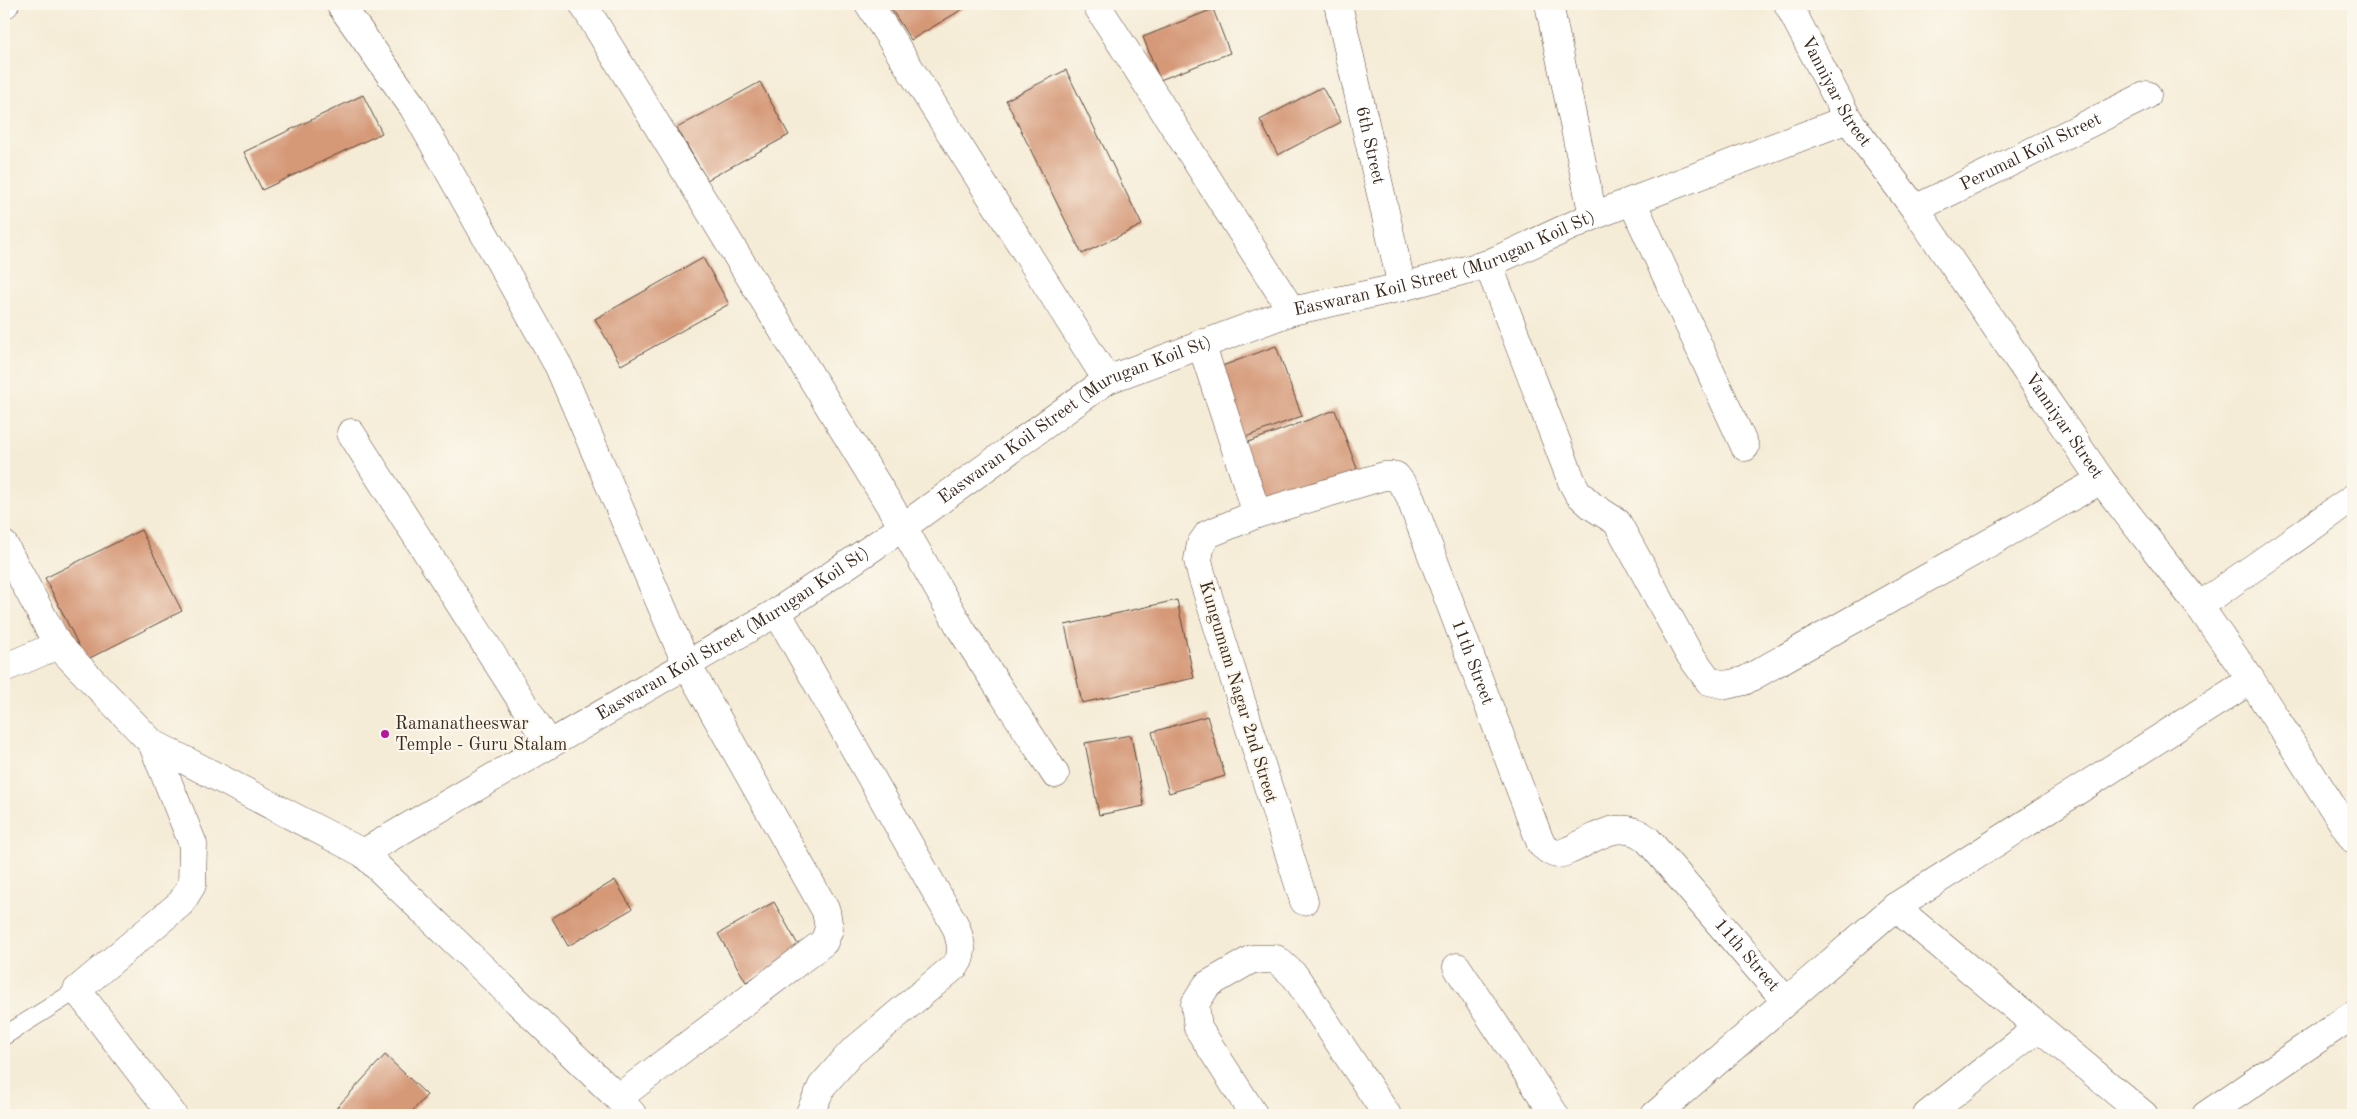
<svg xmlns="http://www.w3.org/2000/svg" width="2357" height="1119" viewBox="0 0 2357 1119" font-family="'Old Standard TT',serif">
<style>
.building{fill:#d59978}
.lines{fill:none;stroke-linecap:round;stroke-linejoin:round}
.service-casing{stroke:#57473a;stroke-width:19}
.minor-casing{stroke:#57473a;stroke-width:29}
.service{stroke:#fff;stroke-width:18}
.minor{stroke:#fff;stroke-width:28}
.poi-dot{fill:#b5179e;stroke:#fbf7ec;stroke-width:2}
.labels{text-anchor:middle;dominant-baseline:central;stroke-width:4;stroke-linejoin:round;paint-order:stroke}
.street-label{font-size:18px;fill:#3b2a1e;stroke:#fbf7ec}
.poi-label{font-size:18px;fill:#3b2a1e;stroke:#fbf7ec;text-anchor:start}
</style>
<rect width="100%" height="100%" fill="#fbf7ec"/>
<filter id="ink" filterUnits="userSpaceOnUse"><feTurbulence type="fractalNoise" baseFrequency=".02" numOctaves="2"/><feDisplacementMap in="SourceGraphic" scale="10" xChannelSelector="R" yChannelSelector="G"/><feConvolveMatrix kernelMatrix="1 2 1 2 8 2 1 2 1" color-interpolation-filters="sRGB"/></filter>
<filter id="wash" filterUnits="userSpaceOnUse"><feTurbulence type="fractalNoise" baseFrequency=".0096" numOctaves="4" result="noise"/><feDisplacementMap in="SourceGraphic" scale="20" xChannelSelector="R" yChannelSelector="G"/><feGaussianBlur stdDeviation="1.12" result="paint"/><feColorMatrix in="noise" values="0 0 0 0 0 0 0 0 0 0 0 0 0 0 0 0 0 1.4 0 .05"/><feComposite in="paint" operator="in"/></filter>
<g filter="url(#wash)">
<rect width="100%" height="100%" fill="#f5ecd7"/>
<g id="blocks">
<!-- building -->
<path class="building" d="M888,4H971L911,40Z
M1213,9L1230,53L1160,80L1143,37Z
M1066,70L1142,225L1082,254L1006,100Z
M760,82L789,135L707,180L677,128Z
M1322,87L1341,122L1278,155L1260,120Z
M363,95L382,133L262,190L244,152Z
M703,258L729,304L621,365L595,319Z
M1276,346L1302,416L1240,439L1214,369Z
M1335,410L1359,474L1267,508L1243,444Z
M141,530L182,611L86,660L45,578Z
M1177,600L1194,678L1082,703L1065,625Z
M1207,716L1225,776L1169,793L1152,732Z
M1131,735L1144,806L1099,815L1085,743Z
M615,880L632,909L568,946L552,918Z
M774,902L801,950L746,982L718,934Z
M385,1055L427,1095L409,1115H330Z"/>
</g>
</g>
<g filter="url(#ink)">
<use href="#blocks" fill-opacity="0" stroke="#57473a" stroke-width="1"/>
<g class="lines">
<!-- service casing -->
<g class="service-casing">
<path id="service" d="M4,1036L77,990"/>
</g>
<!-- minor casing -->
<g class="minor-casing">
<g id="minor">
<path d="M4,4H5"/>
<path d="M340,4L413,107L559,367L686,663L826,911L829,929L824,942L618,1098"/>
<path d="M583,4L903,527L961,629L1055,774"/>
<path d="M869,4L1107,380"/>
<path d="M1096,4L1292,311"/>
<path id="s1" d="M1338,4L1402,287"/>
<path d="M1549,4L1593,216"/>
<path id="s2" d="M1788,4L1848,119L1915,209L2101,480L2199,606L2251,680L2353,839"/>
<path d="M1632,201L1745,447"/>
<path id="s3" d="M1915,209L2147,95"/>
<path d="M1488,264L1572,482L1578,493L1592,506L1617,522L1688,652L1709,681L1726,685L1744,681L2101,480"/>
<path d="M1201,343L1257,514"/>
<path d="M351,433L549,744"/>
<path d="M4,545L58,645L152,743L363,853L618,1098L633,1115"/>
<path d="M2199,606L2353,498"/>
<path d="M777,612L956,927C960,940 965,953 956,965L851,1053L822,1086L809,1115"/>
<path d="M4,668L58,645"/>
<path d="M152,743L193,844L192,885L181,903L77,990L173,1115"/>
<path id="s4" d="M363,853L777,612L903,527L1107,380L1292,311L1402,287L1488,264L1593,216L1848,119"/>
<path id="s5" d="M1304,901L1201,573L1198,560L1201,544L1208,534L1257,514L1384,476H1396L1408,492L1541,844C1546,848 1550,853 1557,854C1562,854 1567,851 1572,849C1598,836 1621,818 1647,839L1786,1001"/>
<path d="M1895,907L2144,1115"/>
<path d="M1457,967L1555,1115"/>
<path d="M1254,1115L1198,1028L1195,1004L1207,985L1252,959H1276L1295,976L1387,1115"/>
<path d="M1655,1115L1895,907L2251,680"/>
<path d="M1927,1115L2038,1028"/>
<path d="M2206,1115L2353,1015"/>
</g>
</g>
<!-- service -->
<use href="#service" class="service"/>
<!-- minor -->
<use href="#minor" class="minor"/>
</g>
</g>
<!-- markers -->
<circle class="poi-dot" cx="385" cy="734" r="5"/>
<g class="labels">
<!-- street labels -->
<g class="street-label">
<text stroke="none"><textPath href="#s2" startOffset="100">Vanniyar Street</textPath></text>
<text stroke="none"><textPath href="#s1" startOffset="145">6th Street</textPath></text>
<text stroke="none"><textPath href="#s3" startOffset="129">Perumal Koil Street</textPath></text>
<text stroke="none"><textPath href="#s4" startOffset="1240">Easwaran Koil Street (Murugan Koil St)</textPath></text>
<text stroke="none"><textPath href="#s4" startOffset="835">Easwaran Koil Street (Murugan Koil St)</textPath></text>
<text stroke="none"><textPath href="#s2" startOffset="505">Vanniyar Street</textPath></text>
<text stroke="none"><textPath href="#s4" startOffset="430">Easwaran Koil Street (Murugan Koil St)</textPath></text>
<text stroke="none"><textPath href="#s5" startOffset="785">11th Street</textPath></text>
<text transform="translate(1238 692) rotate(73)">Kungumam Nagar 2nd Street</text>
<text stroke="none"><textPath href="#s5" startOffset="1249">11th Street</textPath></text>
</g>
<!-- poi labels -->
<g class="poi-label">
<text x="395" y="724">Ramanatheeswar<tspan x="395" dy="21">Temple - Guru Stalam</tspan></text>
</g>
</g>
<!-- margin -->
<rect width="2357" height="1119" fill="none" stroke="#fbf7ec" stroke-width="20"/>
</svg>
